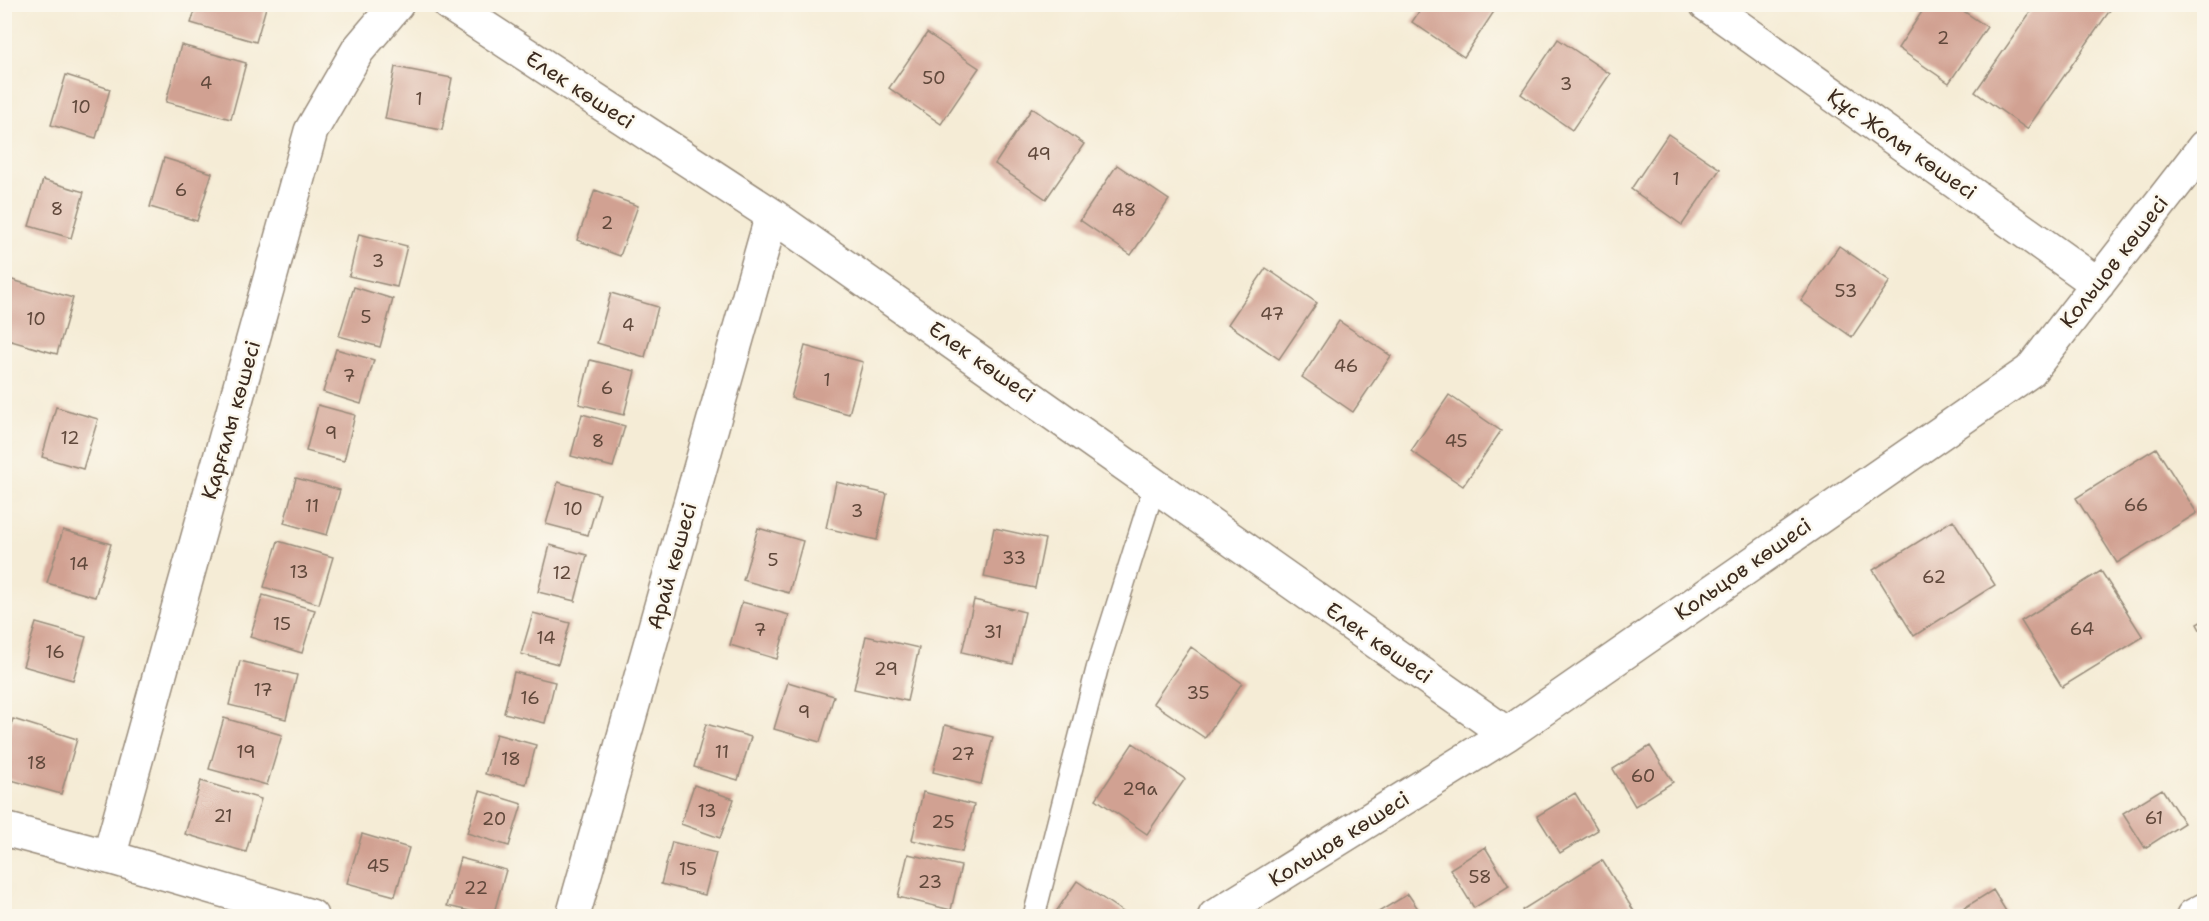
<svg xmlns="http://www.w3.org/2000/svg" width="2209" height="921" viewBox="0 0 2209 921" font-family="'Shantell Sans',sans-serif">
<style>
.building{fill:#d1a192}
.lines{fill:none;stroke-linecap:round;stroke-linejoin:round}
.service-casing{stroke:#988b7a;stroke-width:24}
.minor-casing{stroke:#988b7a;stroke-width:36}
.tertiary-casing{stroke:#988b7a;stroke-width:36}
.service{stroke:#fff;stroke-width:21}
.minor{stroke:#fff;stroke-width:33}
.tertiary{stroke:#fff;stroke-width:33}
.labels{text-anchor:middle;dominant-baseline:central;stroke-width:5;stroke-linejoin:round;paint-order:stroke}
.number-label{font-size:18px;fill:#60483b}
.street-label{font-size:21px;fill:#3b2a1e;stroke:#fbf7ec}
</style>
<rect width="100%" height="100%" fill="#fbf7ec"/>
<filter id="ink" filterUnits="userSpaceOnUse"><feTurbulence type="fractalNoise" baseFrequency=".0167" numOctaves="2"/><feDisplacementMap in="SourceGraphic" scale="12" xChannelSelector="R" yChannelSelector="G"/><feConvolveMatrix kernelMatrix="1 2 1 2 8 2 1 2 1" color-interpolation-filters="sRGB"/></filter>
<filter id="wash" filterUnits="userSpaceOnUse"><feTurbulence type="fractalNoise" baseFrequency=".008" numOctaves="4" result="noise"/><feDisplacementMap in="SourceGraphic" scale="24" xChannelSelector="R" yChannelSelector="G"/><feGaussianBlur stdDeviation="1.35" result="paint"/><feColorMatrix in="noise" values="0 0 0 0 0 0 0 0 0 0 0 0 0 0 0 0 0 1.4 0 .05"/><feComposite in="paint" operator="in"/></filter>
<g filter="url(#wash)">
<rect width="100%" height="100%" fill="#f5ecd6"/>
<g id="blocks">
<!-- building -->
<path class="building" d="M197,4H267L256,42L191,23Z
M1424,4H1499L1464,57L1412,22Z
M1927,4H1953L1987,27L1949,83L1898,48Z
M2036,4L2113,6L2027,129L1975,92Z
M927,33L979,68L941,124L889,88Z
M1558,39L1610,74L1572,130L1521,94Z
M181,45L246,63L231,119L166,102Z
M395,67L452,78L442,130L385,119Z
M66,75L110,89L96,138L51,125Z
M1032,108L1084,144L1046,199L995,164Z
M1668,134L1720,169L1682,225L1631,189Z
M164,158L212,173L197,221L150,207Z
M1117,165L1169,200L1131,255L1080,220Z
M43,180L84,192L71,238L29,226Z
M595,190L638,206L620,256L577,240Z
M359,234L407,246L397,287L349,276Z
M1839,246L1890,281L1852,337L1801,301Z
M1266,268L1317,303L1279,359L1228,324Z
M9,279L73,298L57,354L4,339V293Z
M354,287L393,299L380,347L339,336Z
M611,293L658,307L645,357L597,343Z
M1339,321L1391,356L1353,412L1302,377Z
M805,346L863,362L849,414L791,398Z
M336,349L374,360L361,404L323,392Z
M590,360L635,371L624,415L579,404Z
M1449,395L1501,431L1463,486L1411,451Z
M318,405L355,415L344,461L306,451Z
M56,407L98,419L83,469L42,457Z
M582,414L625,426L613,467L571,456Z
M2156,448L2197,513L2117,563L2076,498Z
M296,478L340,490L327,535L284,523Z
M558,482L600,494L588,535L546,524Z
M836,482L887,494L877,540L826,528Z
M1953,520L1995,585L1914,636L1873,570Z
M758,528L803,541L789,593L743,580Z
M994,528L1045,539L1035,588L984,577Z
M63,530L111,544L95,597L47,583Z
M278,541L333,557L319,604L264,587Z
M550,545L587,555L575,601L538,592Z
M2101,571L2143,637L2062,687L2021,621Z
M263,595L315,610L302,653L250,637Z
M974,600L1025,612L1013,664L962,652Z
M742,602L789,615L777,659L730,645Z
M533,613L570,623L558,664L521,654Z
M2204,620V637L2197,624Z
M36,623L86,637L73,680L23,666Z
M866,636L919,648L907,701L854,689Z
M1191,647L1242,683L1205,738L1153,703Z
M240,661L297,675L286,719L229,705Z
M514,672L555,682L545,723L504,713Z
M788,682L834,696L820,742L774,729Z
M224,718L282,735L267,785L209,769Z
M13,719L77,739L61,794L4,778V747Z
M706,724L751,737L738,780L694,767Z
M945,725L993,737L981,784L933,772Z
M496,734L536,745L526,784L485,774Z
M1133,743L1185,779L1147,834L1096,799Z
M1650,746L1673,782L1635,806L1613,769Z
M201,781L261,799L246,852L185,834Z
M694,785L734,799L720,838L681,824Z
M2162,789L2184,823L2145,848L2123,813Z
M480,791L522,804L509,846L467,833Z
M923,792L974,805L962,852L912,840Z
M1575,793L1598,830L1560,853L1537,816Z
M362,834L409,848L395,896L347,883Z
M672,842L716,853L705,895L661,884Z
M1485,847L1509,886L1474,908L1450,869Z
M908,854L961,866L951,910L898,897Z
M460,858L506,870L493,916L447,906Z
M1602,860L1637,916H1525L1522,910Z
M1077,881L1129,916H1053Z
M1993,890L2009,916H1958L1956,913Z
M1408,894L1423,916H1372Z"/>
</g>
</g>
<g filter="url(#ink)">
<use href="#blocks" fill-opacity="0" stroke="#988b7a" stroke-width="1.5"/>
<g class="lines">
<!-- service casing -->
<g class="service-casing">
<path id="service" d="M1034,916L1097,669L1155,484"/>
</g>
<!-- minor casing -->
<g class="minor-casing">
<path id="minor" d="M449,4L772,215L1507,734
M1706,4L2098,284
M109,857L311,131L358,50L397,4
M573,916L772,215
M1215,916L1507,734L2030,371L2204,147
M2193,916L2204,910"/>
</g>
<!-- tertiary casing -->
<g class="tertiary-casing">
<path id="tertiary" d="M4,829L109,857L311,916"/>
</g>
<!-- service -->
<use href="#service" class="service"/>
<!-- minor -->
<use href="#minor" class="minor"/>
<!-- tertiary -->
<use href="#tertiary" class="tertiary"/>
</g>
</g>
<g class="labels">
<!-- number labels -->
<g class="number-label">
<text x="1943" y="38">2</text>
<text x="934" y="78">50</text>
<text x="206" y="83">4</text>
<text x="1566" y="84">3</text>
<text x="419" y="99">1</text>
<text x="81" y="107">10</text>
<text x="1039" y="154">49</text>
<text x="1676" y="179">1</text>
<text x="181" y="190">6</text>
<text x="57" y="209">8</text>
<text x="1124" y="210">48</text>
<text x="607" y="223">2</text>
<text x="378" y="261">3</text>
<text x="1846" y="291">53</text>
<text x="1272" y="314">47</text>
<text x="366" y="317">5</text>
<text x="36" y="319">10</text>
<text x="628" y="325">4</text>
<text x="1346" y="366">46</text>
<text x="349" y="376">7</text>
<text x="827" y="380">1</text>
<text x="607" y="388">6</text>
<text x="331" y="433">9</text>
<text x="70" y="438">12</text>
<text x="598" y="441">8</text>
<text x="1456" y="441">45</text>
<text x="2136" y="505">66</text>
<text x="312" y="506">11</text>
<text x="573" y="509">10</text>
<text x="857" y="511">3</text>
<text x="1014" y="558">33</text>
<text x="773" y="560">5</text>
<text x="79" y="564">14</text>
<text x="299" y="572">13</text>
<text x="562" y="573">12</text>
<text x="1934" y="577">62</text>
<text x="282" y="624">15</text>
<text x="2082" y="629">64</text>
<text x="760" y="630">7</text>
<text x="993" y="632">31</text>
<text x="546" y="638">14</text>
<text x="55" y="652">16</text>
<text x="886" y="669">29</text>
<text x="263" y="690">17</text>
<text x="1198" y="693">35</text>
<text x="530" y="698">16</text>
<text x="804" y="712">9</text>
<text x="246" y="752">19</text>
<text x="722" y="752">11</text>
<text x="963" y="754">27</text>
<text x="511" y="759">18</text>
<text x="37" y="763">18</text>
<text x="1643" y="776">60</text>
<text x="1140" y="789">29а</text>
<text x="707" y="811">13</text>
<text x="223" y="816">21</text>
<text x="2154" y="818">61</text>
<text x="494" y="819">20</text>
<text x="943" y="822">25</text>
<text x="378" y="866">45</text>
<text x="688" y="869">15</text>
<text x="1480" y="877">58</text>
<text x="930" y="882">23</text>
<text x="476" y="888">22</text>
</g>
<!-- street labels -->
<g class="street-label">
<text transform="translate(580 90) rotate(33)">Елек көшесі</text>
<text transform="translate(1902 144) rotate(35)">Құс Жолы көшесі</text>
<text transform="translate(2114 262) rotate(-52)">Кольцов көшесі</text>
<text transform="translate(982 362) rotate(35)">Елек көшесі</text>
<text transform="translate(231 420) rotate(-74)">Қарғалы көшесі</text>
<text transform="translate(672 566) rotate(-74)">Арай көшесі</text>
<text transform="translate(1743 569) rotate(-35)">Кольцов көшесі</text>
<text transform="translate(1379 643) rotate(35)">Елек көшесі</text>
<text transform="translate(1339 839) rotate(-32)">Кольцов көшесі</text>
</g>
</g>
<!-- margin -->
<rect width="2209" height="921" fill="none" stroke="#fbf7ec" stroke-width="24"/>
</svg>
